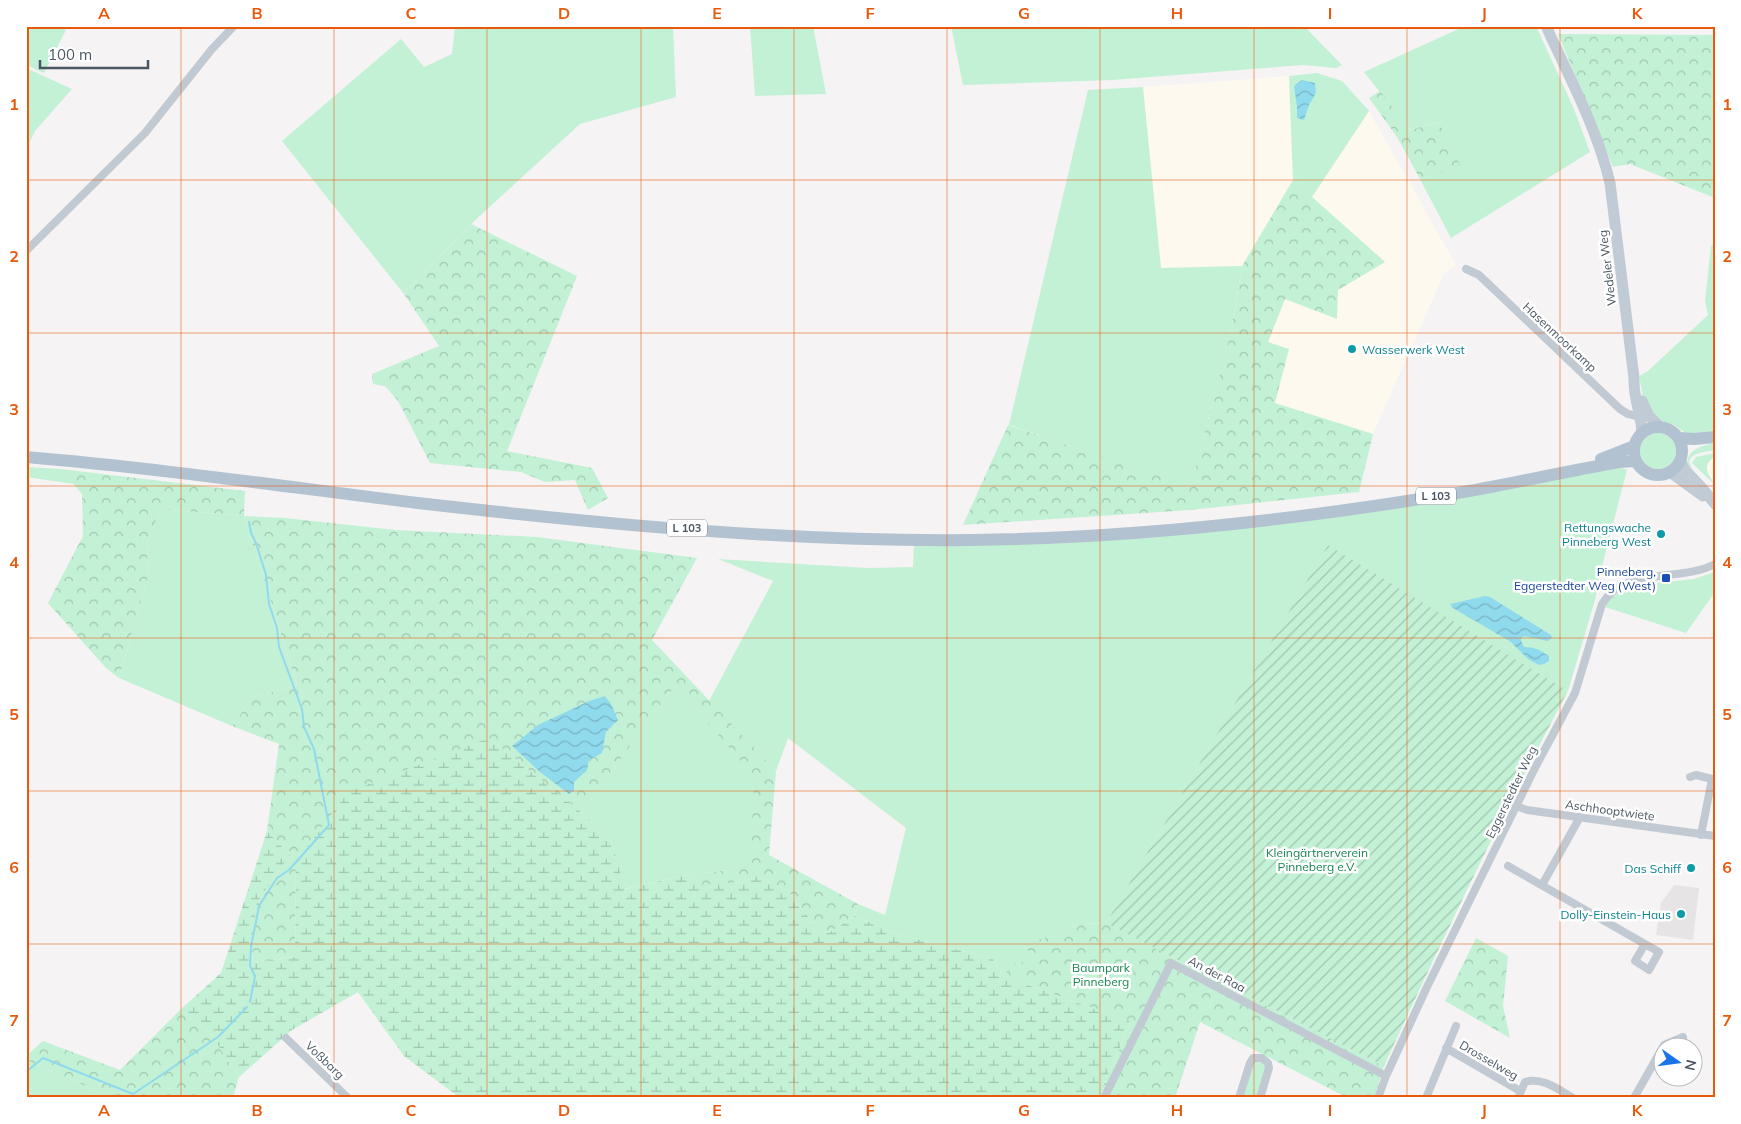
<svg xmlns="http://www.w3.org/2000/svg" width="1741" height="1124" viewBox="0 0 1741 1124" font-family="Mulish,sans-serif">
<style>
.commercial{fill:#fdf9ef}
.education{fill:#e6e4e5}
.grass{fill:#c3f1d5}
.forest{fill:url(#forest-crowns)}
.wetland{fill:url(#wetland-marsh)}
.garden{fill:url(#garden-furrows)}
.water{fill:url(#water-waves)}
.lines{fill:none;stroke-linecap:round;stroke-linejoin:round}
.stream{stroke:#90daee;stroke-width:2}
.minor{stroke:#c1cad2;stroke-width:8}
.secondary{stroke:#c1cbd6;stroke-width:11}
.primary{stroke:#b3c2d1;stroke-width:12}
.grid{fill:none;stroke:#e8590c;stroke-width:1;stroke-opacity:0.55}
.culture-dot{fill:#0f9aa8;stroke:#fff;stroke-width:2}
.transit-dot{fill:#1a4fb4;stroke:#fff;stroke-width:2}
.labels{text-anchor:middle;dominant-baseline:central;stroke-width:5;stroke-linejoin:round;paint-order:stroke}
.shield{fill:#fff;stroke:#808990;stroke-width:1}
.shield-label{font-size:11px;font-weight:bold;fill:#4a5661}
.street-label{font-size:12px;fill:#4a5661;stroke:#fff}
.culture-label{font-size:12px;fill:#0d838f;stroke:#fff;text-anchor:end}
.transit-label{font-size:12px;fill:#164399;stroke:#fff;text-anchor:end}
.park-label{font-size:12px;fill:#17864f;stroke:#fff}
.neatline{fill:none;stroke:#e8590c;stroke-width:2}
.grid-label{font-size:16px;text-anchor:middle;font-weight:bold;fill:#e8590c}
</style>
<defs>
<pattern id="forest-crowns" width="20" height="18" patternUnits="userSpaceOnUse" patternTransform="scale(1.25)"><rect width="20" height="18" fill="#c3f1d5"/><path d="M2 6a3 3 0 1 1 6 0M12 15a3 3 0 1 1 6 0" fill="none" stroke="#a0c6b0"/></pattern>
<pattern id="wetland-marsh" width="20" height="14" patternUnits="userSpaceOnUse" patternTransform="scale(1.25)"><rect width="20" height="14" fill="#c3f1d5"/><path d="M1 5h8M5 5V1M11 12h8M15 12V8" fill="none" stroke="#a0c6b0"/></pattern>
<pattern id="garden-furrows" width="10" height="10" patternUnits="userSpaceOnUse" patternTransform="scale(1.25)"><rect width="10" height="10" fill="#c3f1d5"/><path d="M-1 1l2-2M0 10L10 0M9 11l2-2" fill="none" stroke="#a0c6b0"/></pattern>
<pattern id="water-waves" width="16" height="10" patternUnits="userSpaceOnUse" patternTransform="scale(1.25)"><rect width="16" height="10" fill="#90daee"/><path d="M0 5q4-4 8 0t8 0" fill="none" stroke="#78b4c4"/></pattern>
</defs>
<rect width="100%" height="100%" fill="#f5f3f3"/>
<!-- commercial -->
<path class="commercial" d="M1289,76L1293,180L1242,266L1161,268L1143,87Z
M1369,111L1456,265L1444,274L1373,434L1274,403L1289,349L1268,342L1285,299L1338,290L1385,262L1312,197Z
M1715,456V483L1707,476V469L1709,462Z"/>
<!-- education -->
<path class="education" d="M1674,885L1699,888L1693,940L1656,935L1661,903Z"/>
<!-- grass -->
<path class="grass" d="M26,26H61L66,30L44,73L26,65Z
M455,26H673L676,97L580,124L471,224L404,294L282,141L401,39L424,67L452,54Z
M750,26H813L826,94L755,96Z
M951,26H1304L1342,65L1336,68L1303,65L1112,80L963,85Z
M1465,26H1536L1574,109L1590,152L1451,238L1420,179L1460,167L1438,122L1410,130L1364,72Z
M26,68L72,89L35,131L26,150Z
M1317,73L1342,81L1369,111L1312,197L1293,180L1289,76Z
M1143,87L1161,268L1242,266L1231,330L1191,488L1009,425L1088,90Z
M1715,243V431L1687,434L1674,425L1660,420L1644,402L1639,376L1648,371L1708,315L1705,301L1711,246Z
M1640 451a18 18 0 1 1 36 0a18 18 0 1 1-36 0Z
M1715,443V450C1705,452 1693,452 1689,461L1693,472L1687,462C1690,448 1702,446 1715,443Z
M1715,453V456C1700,467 1709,473 1714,484L1692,463L1696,457Z
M1617,466L1627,470L1600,574L1595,600L1568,691L1328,546L1106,923L1082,924L1021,947L1048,959L1163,963L1003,976L993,959L897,934L855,916L858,904L885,915L906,828L788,738L776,771L709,701L773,581L718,559L868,568L913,567L914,545L1068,543Z
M26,467L61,469L74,484L26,477Z
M161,509L244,516L297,685L253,697L232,726L119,678L148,577L147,543Z
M1715,572V592L1686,633L1605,607L1608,600L1629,586L1694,579Z
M675,686L754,775L752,856L745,865L729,870L687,875L624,889L611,840L581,812Z
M26,1060L113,1098H26Z
M1257,1060L1261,1061L1266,1066L1257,1098H1242L1254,1062Z"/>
<!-- forest -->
<path class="forest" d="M1558,34L1715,35V198L1630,164L1613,167Z
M1380,91L1410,130L1439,122L1461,167L1420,179L1397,137L1369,98Z
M1293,180L1385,262L1338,290L1337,319L1285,299L1268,342L1289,349L1275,403L1373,434L1359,492L1190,510L963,525L1008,425L1191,487L1231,330L1242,266Z
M471,224L577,276L507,451L592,468L608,498L588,510L575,480L545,482L521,472L430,463L398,401L385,386L373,384L372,374L439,346L404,294Z
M61,469L245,491L244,516L285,518L395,530L537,537L697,558L652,640L776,771L769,855L858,904L855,916L829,933L819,931L788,891L758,876L743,882L697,886L687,875L729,870L745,865L751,856L754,776L675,686L581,812L489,738L296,862L295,957L252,962L256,904L290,855L267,831L279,744L232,726L253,697L297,685L244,516L161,509L147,543L148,577L119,678L106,668L48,603L83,536L82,494Z
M1106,923L1384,1066L1374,1098H1348L1200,1022L1175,1098H1098L1131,1022L1003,976L1015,963L1047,959L1020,947L1082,924Z
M1476,938L1508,956L1503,1006L1510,1038L1445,1001Z
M180,1010L210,1033L239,1077L233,1098H113L26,1060V1056L43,1041L120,1070Z"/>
<!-- wetland -->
<path class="wetland" d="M489,738L581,812L611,840L625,889L687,875L697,885L743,882L758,876L788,891L819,931L829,933L855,916L897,934L993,959L1003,976L1131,1022L1098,1098H460L404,1056L358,992L292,1030L239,1077L210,1033L180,1010L221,973L267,831L290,855L256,904L252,962L295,957L296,862L348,792Z"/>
<!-- garden -->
<path class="garden" d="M1328,545L1568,691C1502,814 1442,940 1384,1066L1106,923Z"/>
<!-- water -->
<path class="water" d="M1302,80L1315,83L1316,93L1309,105L1304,120L1297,118V107L1294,86Z
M1485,596L1490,597L1551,635L1552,638L1548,641L1524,636L1521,638V641L1524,647C1535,647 1540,650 1549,656V661L1544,664L1539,665L1528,659L1511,642L1453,608L1450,604Z
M605,696L612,706L618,720L606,732L602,753L589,760L587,770L574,782V791L569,794L540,772L512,746L538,725L589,701Z"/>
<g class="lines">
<!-- stream -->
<path class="stream" d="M249,522L251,533L256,543L266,575L269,604L277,628L279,647L302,709L304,727L314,749L329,825L289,870L277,878L259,906L251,947L250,966L255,976L250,1002
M26,1072L43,1058L133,1094L218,1037L247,1007"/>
<!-- minor -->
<path class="minor" d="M26,251L145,133L212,49L234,26
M1466,269L1479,275L1620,409L1628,414L1641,417
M1690,777L1696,775L1712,779L1701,835
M1516,806L1527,810L1715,836
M1508,866L1659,952L1649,970L1635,961L1645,944
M1542,885L1580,817
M286,1038L348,1098
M1446,1048L1520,1091
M1104,1098L1171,963L1386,1076
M1239,1098L1250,1063L1253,1058H1262L1268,1063L1269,1068L1260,1098
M1378,1098L1386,1076L1426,989L1536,766L1575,693L1602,604C1626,565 1679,583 1715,564
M1426,1098L1456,1026
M1518,1098L1525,1082C1542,1077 1558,1089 1573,1098
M1634,1098L1664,1045L1683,1037"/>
<!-- secondary -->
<path class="secondary" d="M1546,26C1569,77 1597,128 1610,183L1634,378C1633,397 1641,414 1642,432
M1642,401L1649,416L1659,426
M1680,461L1686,471L1703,489L1715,504
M1670,472L1703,496"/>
<!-- primary -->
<path class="primary" d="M1634 451a24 24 0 1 1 48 0a24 24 0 1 1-48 0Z
M1679,438L1694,439L1715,437
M26,457C157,468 288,487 418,503C601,524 789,542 972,540C1139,538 1305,519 1469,491C1519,482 1569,471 1619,462L1636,461
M1601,459L1634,446"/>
</g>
<!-- grid -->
<path class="grid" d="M181,26V1098M334,26V1098M487,26V1098M641,26V1098M794,26V1098M947,26V1098M1100,26V1098M1254,26V1098M1407,26V1098M1560,26V1098M26,180H1715M26,333H1715M26,486H1715M26,638H1715M26,791H1715M26,944H1715"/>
<!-- markers -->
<g class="culture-dot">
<circle cx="1352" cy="349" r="5"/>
<circle cx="1661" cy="534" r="5"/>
<circle cx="1691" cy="868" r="5"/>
<circle cx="1681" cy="914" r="5"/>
</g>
<rect class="transit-dot" x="1661" y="573" width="10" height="10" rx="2.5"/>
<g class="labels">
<!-- shield labels -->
<g class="shield">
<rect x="1416" y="487.5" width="40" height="17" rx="4"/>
<rect x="667" y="519.5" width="40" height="17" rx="4"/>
</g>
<g class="shield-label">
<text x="1436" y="496">L 103</text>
<text x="687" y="528">L 103</text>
</g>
<!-- street labels -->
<g class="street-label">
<text transform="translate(1607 268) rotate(-97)">Wedeler Weg</text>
<text transform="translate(1560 337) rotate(43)">Hasenmoorkamp</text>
<text transform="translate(1511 792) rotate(-64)">Eggerstedter Weg</text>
<text transform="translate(1610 810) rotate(8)">Aschhooptwiete</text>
<text transform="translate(1217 974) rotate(28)">An der Raa</text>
<text transform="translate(325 1060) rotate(44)">Voßbarg</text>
<text transform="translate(1489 1060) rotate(30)">Drosselweg</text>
</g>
<!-- culture labels -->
<g class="culture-label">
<text x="1362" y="349" text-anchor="start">Wasserwerk West</text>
<text x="1651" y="527">Rettungswache<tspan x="1651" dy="14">Pinneberg West</tspan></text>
<text x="1681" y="868">Das Schiff</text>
<text x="1671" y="914">Dolly-Einstein-Haus</text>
</g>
<!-- transit labels -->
<g class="transit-label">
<text x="1656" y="571">Pinneberg,<tspan x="1656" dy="14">Eggerstedter Weg (West)</tspan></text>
</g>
<!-- park labels -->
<g class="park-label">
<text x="1317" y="852">Kleingärtnerverein<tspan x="1317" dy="14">Pinneberg e.V.</tspan></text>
<text x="1101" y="967">Baumpark<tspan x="1101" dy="14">Pinneberg</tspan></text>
</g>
</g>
<!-- border -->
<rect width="1741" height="1124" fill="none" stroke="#ffffff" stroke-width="55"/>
<!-- north arrow -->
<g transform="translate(1678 1062) rotate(104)"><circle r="24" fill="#ffffff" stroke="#b7bbc0"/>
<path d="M0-4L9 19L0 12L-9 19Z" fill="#1a73e8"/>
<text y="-8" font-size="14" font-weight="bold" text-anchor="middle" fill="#4a5661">N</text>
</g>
<!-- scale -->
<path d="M40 60v8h108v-8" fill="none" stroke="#4a5661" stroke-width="2.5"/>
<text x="48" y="60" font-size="15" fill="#4a5661" stroke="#ffffff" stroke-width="4" paint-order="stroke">100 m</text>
<rect x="28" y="28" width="1686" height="1068" class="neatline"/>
<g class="grid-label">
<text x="104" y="19">A</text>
<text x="257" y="19">B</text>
<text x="411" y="19">C</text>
<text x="564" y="19">D</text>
<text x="717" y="19">E</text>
<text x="870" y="19">F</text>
<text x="1024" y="19">G</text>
<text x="1177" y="19">H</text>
<text x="1330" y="19">I</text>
<text x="1484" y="19">J</text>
<text x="1637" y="19">K</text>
<text x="14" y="110">1</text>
<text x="1727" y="110">1</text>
<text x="14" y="262">2</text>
<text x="1727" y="262">2</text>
<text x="14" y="415">3</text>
<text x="1727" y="415">3</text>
<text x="14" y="568">4</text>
<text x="1727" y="568">4</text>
<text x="14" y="720">5</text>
<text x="1727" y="720">5</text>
<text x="14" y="873">6</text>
<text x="1727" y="873">6</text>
<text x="14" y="1026">7</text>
<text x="1727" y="1026">7</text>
<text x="104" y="1116">A</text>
<text x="257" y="1116">B</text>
<text x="411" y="1116">C</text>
<text x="564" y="1116">D</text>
<text x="717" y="1116">E</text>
<text x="870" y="1116">F</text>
<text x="1024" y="1116">G</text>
<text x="1177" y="1116">H</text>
<text x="1330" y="1116">I</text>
<text x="1484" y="1116">J</text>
<text x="1637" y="1116">K</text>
</g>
</svg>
